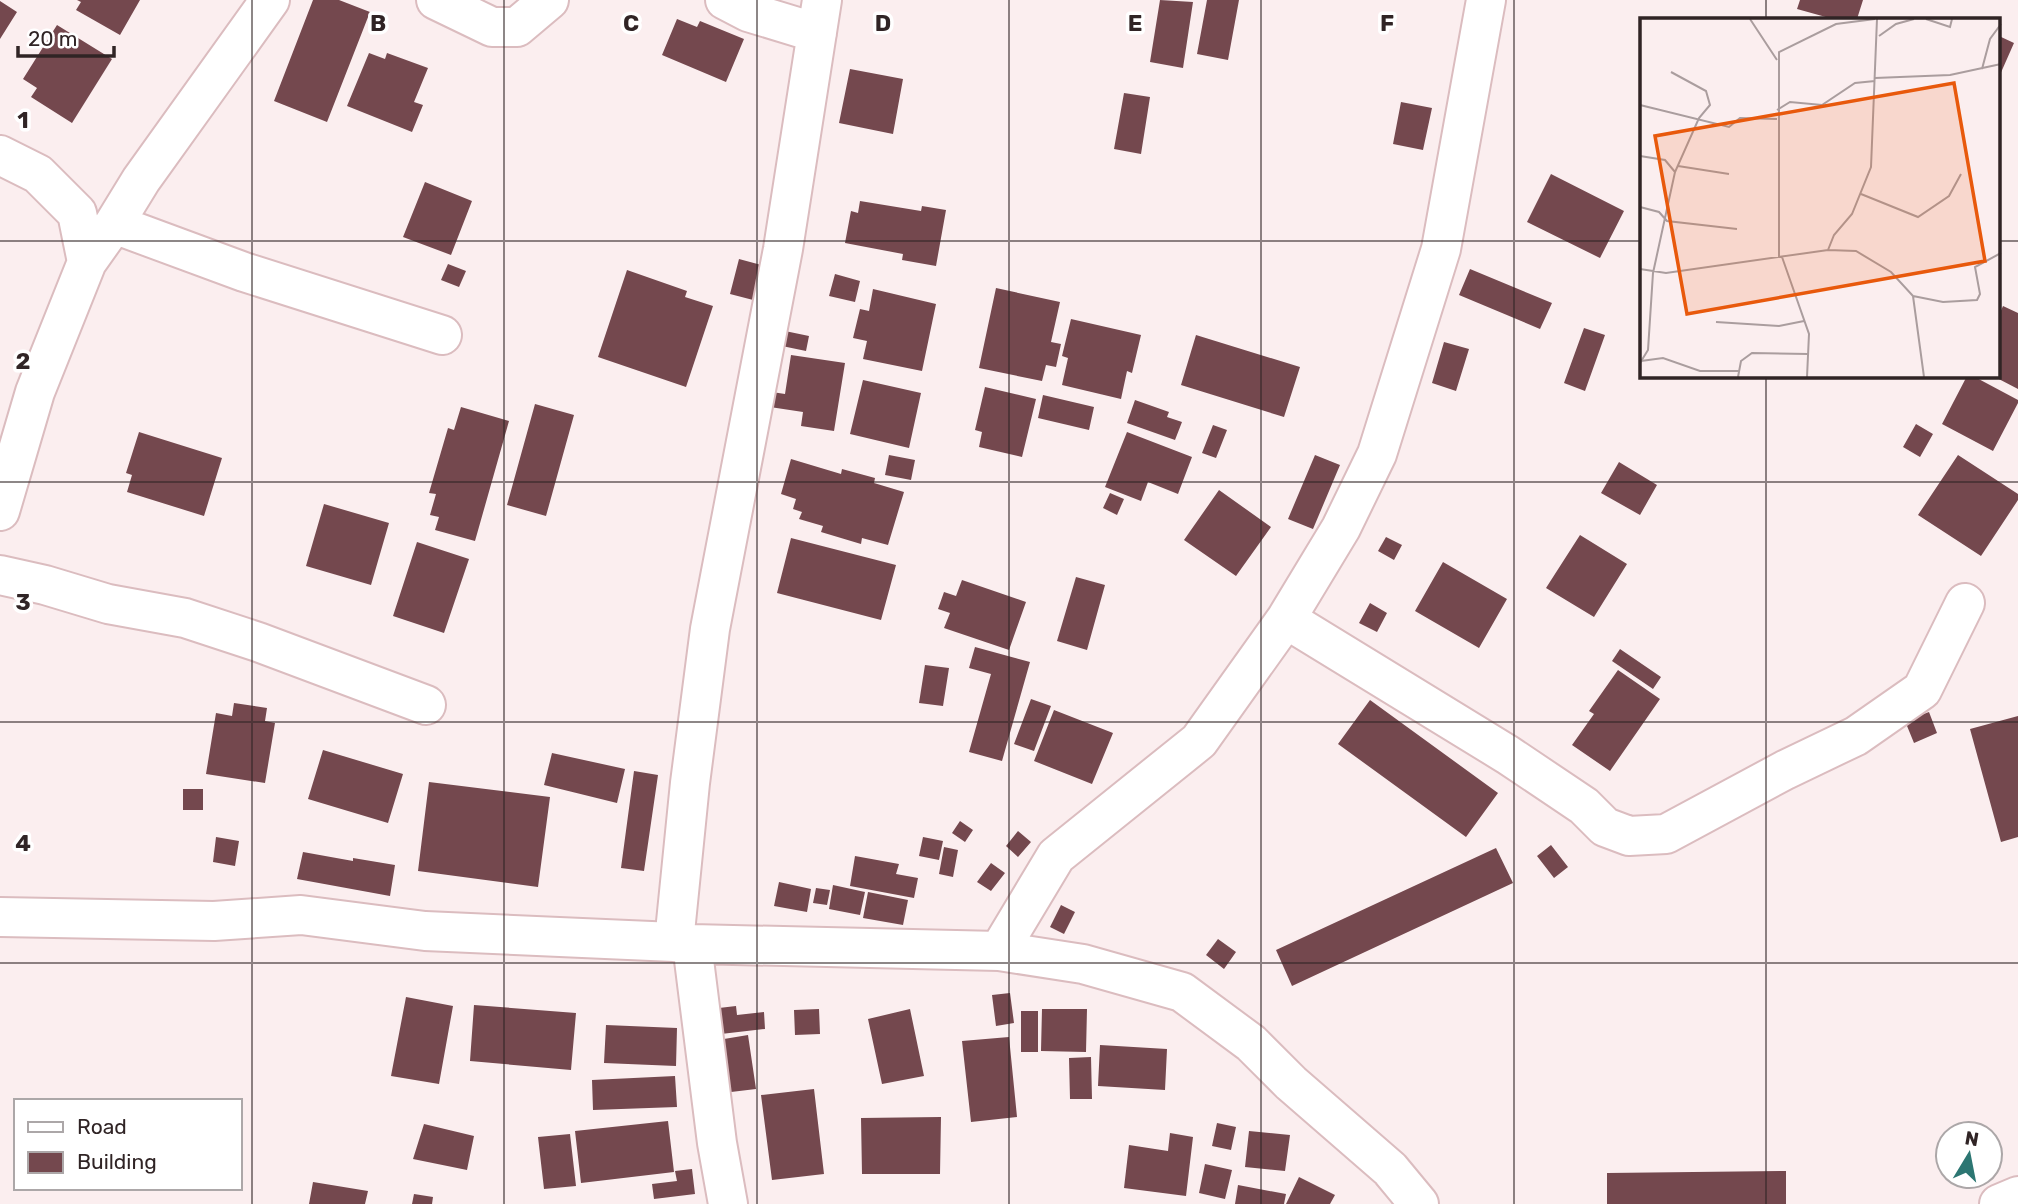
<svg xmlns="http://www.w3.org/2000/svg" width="2018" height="1204" viewBox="0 0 2018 1204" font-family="Rubik,sans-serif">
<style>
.building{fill:#74484e}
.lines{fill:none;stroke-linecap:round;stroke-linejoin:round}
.minor-casing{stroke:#dbbcbf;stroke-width:42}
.minor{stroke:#fff;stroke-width:38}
.grid{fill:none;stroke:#302425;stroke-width:2;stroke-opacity:0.55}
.inset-road{fill:none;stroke:#aa9d9e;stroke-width:2}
.view{fill:#e8590c;fill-opacity:0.15;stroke:#e8590c;stroke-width:3.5}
.inset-edge{fill:none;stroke:#302425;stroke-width:3.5}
.grid-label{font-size:23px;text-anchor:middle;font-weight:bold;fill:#302425;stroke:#fff;stroke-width:7;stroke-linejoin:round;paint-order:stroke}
</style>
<rect width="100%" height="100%" fill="#fbeeef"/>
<!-- building -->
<path class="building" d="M77,0H140L120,35L76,10L81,2Z
M313,0H339L370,12L327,122L274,101Z
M1160,0L1193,2L1183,68L1150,62Z
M1207,0H1239L1228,60L1197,54Z
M1800,0H1863L1857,19H1833L1797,9Z
M0,1L17,12L0,39Z
M677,19L697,27L700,21L744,39L726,82L662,55Z
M57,25L112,59L72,123L31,97L37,88L23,79Z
M1999,36L2014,43L1999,77Z
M369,53L385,59L387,53L428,68L414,102L423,105L412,132L347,106Z
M850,69L903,79L893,134L839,123Z
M1124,93L1150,97L1141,154L1114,149Z
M1401,102L1432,108L1423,150L1393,144Z
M1551,174L1624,211L1600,258L1527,222Z
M425,182L472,201L451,255L403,237Z
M860,201L921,211L922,206L946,210L936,266L902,260L903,254L845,243L851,211L858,213Z
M739,259L765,266L757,301L730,294Z
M448,264L466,271L459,287L441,280Z
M1470,269L1552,303L1540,329L1459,295Z
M627,270L687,291L685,297L713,306L686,387L598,357Z
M835,274L860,281L855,302L829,296Z
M996,288L1060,302L1051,342L1061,344L1056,367L1046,365L1042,381L979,368Z
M873,289L936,304L922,371L863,359L867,341L853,338L860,309L869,311Z
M2003,306L2018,313V389L1993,376H1999V315Z
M1071,319L1141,335L1132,373L1127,371L1121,399L1062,385L1068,358L1062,356Z
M1584,328L1605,335L1585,391L1564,383Z
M785,331L809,336L806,351L782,346Z
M1196,335L1300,367L1284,417L1181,385Z
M1444,342L1469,349L1456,391L1432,383Z
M791,355L845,363L834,431L801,426L803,412L770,407L772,392L785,394Z
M1967,376H1973L2018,400V403L1993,451L1942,424Z
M863,380L921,393L909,448L850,434Z
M985,387L1036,399L1022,457L979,447L982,432L975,430Z
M1043,395L1094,407L1089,430L1038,418Z
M1135,400L1169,412L1167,417L1182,422L1175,440L1127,423Z
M535,404L574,415L546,516L507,505Z
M461,407L509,421L475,541L435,530L439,517L430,515L436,494L429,493L448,428L454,430Z
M1916,424L1933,434L1920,457L1903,447Z
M1213,425L1227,430L1216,458L1202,453Z
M139,432L222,458L204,516L127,492L132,475L126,473Z
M1127,432L1192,457L1178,494L1148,482L1141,501L1105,487Z
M889,455L915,460L911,480L885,475Z
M1315,455L1340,465L1313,529L1288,519Z
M1958,455L2018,494V500L1981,556L1918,515Z
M791,459L841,474L842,469L875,478L874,483L904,492L888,545L862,538L861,544L821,532L823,526L799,519L802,512L793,509L796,499L781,494Z
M1619,462L1657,485L1640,515L1601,493Z
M1219,490L1271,527L1236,576L1184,540Z
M1110,493L1124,499L1117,515L1103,508Z
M324,504L389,523L371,585L306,566Z
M1580,535L1627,564L1594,617L1546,588Z
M1386,537L1402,545L1394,560L1378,551Z
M791,538L896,565L881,620L777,593Z
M417,542L469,559L444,633L393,616Z
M1443,562L1507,599L1479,648L1415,611Z
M1076,577L1105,585L1087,650L1057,641Z
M962,580L1026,602L1009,650L944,628L950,613L938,609L944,592L956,596Z
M1370,603L1387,613L1377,632L1359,623Z
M975,647L1030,662L1002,761L969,752L991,674L969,668Z
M1620,649L1661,677L1653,689L1612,661Z
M925,665L949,668L943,706L919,703Z
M1618,670L1660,699L1610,771L1572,745L1594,714L1589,711Z
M1031,699L1051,706L1034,751L1014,744Z
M1370,700L1498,793L1466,837L1338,744Z
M234,703L267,708L265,721L275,723L265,783L206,774L216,713L232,716Z
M1054,710L1113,733L1092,784L1034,761Z
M1929,712L1937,733L1914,743L1905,721Z
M2018,716V837L2001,842L1970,729Z
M323,750L403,774L388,823L308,799Z
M552,753L625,769L617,803L544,785Z
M634,771L658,775L644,871L621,868Z
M429,782L550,797L538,887L418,871Z
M183,789H203V810H183Z
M960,821L973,830L965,842L952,833Z
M1018,831L1031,842L1018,857L1006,846Z
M216,837L239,841L235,866L213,862Z
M923,837L943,841L939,860L919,856Z
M1551,845L1568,867L1554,878L1537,856Z
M944,847L958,850L953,877L939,874Z
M1496,848L1513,883L1292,986L1276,950Z
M303,852L353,861V858L395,865L390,896L297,879Z
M855,856L899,864L896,874L918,878L914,898L850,886Z
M991,863L1005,873L991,891L977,882Z
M779,882L811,889L807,912L774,906Z
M833,885L865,892L860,915L829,909Z
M816,888L830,890L827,905L813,903Z
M868,892L908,900L903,925L863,918Z
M1061,905L1075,912L1064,934L1050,927Z
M1218,939L1236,952L1224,969L1206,955Z
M1010,993L1014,1023L996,1026L992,995Z
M406,997L453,1006L439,1084L391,1076Z
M474,1005L576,1013L571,1070L470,1061Z
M736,1006L737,1015L764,1012L765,1029L721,1034L719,1008Z
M819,1009L820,1034L795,1035L794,1010Z
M910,1009L924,1076L882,1084L868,1019Z
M1042,1009H1087L1086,1052L1041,1051Z
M1021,1011H1038V1052H1021Z
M606,1025L677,1028L676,1066L604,1063Z
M748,1035L756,1089L731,1092L724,1039Z
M1009,1037L1017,1117L971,1122L962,1041Z
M1100,1045L1167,1049L1165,1090L1098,1086Z
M1091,1057L1092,1099H1070L1069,1058Z
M675,1076L677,1107L593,1110L592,1080Z
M814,1089L824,1174L772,1180L761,1095Z
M941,1117L940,1174H862L861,1118Z
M668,1121L674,1172L581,1183L575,1131Z
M1217,1123L1236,1127L1231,1150L1212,1146Z
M424,1124L474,1136L467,1170L413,1159Z
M1249,1131L1290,1135L1285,1171L1245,1167Z
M1170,1133L1193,1137L1186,1196L1124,1188L1129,1145L1168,1151Z
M570,1134L576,1186L544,1189L538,1137Z
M1205,1164L1232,1170L1225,1199L1199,1193Z
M692,1169L695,1194L654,1199L652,1184L677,1181L675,1171Z
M1786,1171V1204H1607V1173Z
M1299,1177L1335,1195L1330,1204H1286Z
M313,1182L368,1191L365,1204H309Z
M1238,1185L1286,1194L1284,1204H1235Z
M414,1194L433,1197L432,1204H412Z"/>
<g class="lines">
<!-- minor casing -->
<g class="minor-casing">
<path id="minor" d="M436,0L492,27H517L549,0
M725,0L748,12L817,33
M0,155L38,174L77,213L87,262
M114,224L244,272L442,335
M0,511L35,392L87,262L114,224L141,180L270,0
M0,575L45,585L108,604L185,618L258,642L426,705
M1286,619L1508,755L1584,806L1605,827L1629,836L1666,834L1785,770L1856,736L1922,690L1965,603
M0,917L214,921L301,915L425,931L674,942L692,944L999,951L1083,964L1182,992L1251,1043L1291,1083L1390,1169L1419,1204
M674,942L690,783L710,629L783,249L822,0
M692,944L717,1143L728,1204
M999,951L1056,856L1199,741L1286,619L1341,528L1377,454L1441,249L1486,0
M1999,1204L2018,1196"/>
</g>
<!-- minor -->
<use href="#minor" class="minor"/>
</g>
<!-- grid -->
<path class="grid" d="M252,0V1204M504,0V1204M757,0V1204M1009,0V1204M1261,0V1204M1514,0V1204M1766,0V19M0,241H1642M1999,241H2018M1766,376V1204M0,482H2018M0,722H2018M0,963H2018"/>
<!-- overview -->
<g transform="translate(1640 18)">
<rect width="360" height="360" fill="#fbeeef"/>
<path class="inset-road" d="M110,1L137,42M286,1L310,9L312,1M239,18L256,6L274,1M342,51L350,21L361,6M235,60L310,57L361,46M0,87L89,109L100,100L137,101M137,92L150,84L182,87L215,65L235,63M0,138L25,142L35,154M38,148L89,156M221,176L278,199L309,178L321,156M0,189L19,194L27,203L97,211M188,232L194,217L212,196L231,149L237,1M139,239V34L196,6L235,1M142,239L169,316L167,359M0,251L26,255L188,232L216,233L251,254L273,278L284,359M273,278L303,284L337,282L340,276L335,249L361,235M76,304L139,308L164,303M1,343L23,340L60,353H99M0,345L8,332L13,255L35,154L59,100L70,87L66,73L31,54M98,359L101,343L112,335L168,336"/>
<path class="view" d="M314,65L345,243L47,296L15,118Z"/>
<rect width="360" height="360" class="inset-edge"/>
</g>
<g class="grid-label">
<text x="378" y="31">B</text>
<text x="631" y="31">C</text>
<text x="883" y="31">D</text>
<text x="1135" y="31">E</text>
<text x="1387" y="31">F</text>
<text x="23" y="128">1</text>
<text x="23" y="369">2</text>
<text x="23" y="610">3</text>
<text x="23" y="851">4</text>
</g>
<!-- legend -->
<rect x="14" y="1099" width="228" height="91" fill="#ffffff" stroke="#aca7a8" stroke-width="2"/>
<rect x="28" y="1122" width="35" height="10" fill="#ffffff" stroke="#aca7a8" stroke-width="2"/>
<text x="77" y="1134" font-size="21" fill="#302425">Road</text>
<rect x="28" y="1152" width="35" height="21" fill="#74484e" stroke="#aca7a8" stroke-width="2"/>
<text x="77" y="1169" font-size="21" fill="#302425">Building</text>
<!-- north arrow -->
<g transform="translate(1969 1155) rotate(10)"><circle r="33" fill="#ffffff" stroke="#aca7a8" stroke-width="2"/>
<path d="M0-5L12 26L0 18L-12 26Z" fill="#2c7672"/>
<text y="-10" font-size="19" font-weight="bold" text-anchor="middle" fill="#302425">N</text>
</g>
<!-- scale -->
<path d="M18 46v10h96v-10" fill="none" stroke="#302425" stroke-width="3.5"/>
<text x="28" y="46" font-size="21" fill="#302425" stroke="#ffffff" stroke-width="5" paint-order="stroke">20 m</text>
</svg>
